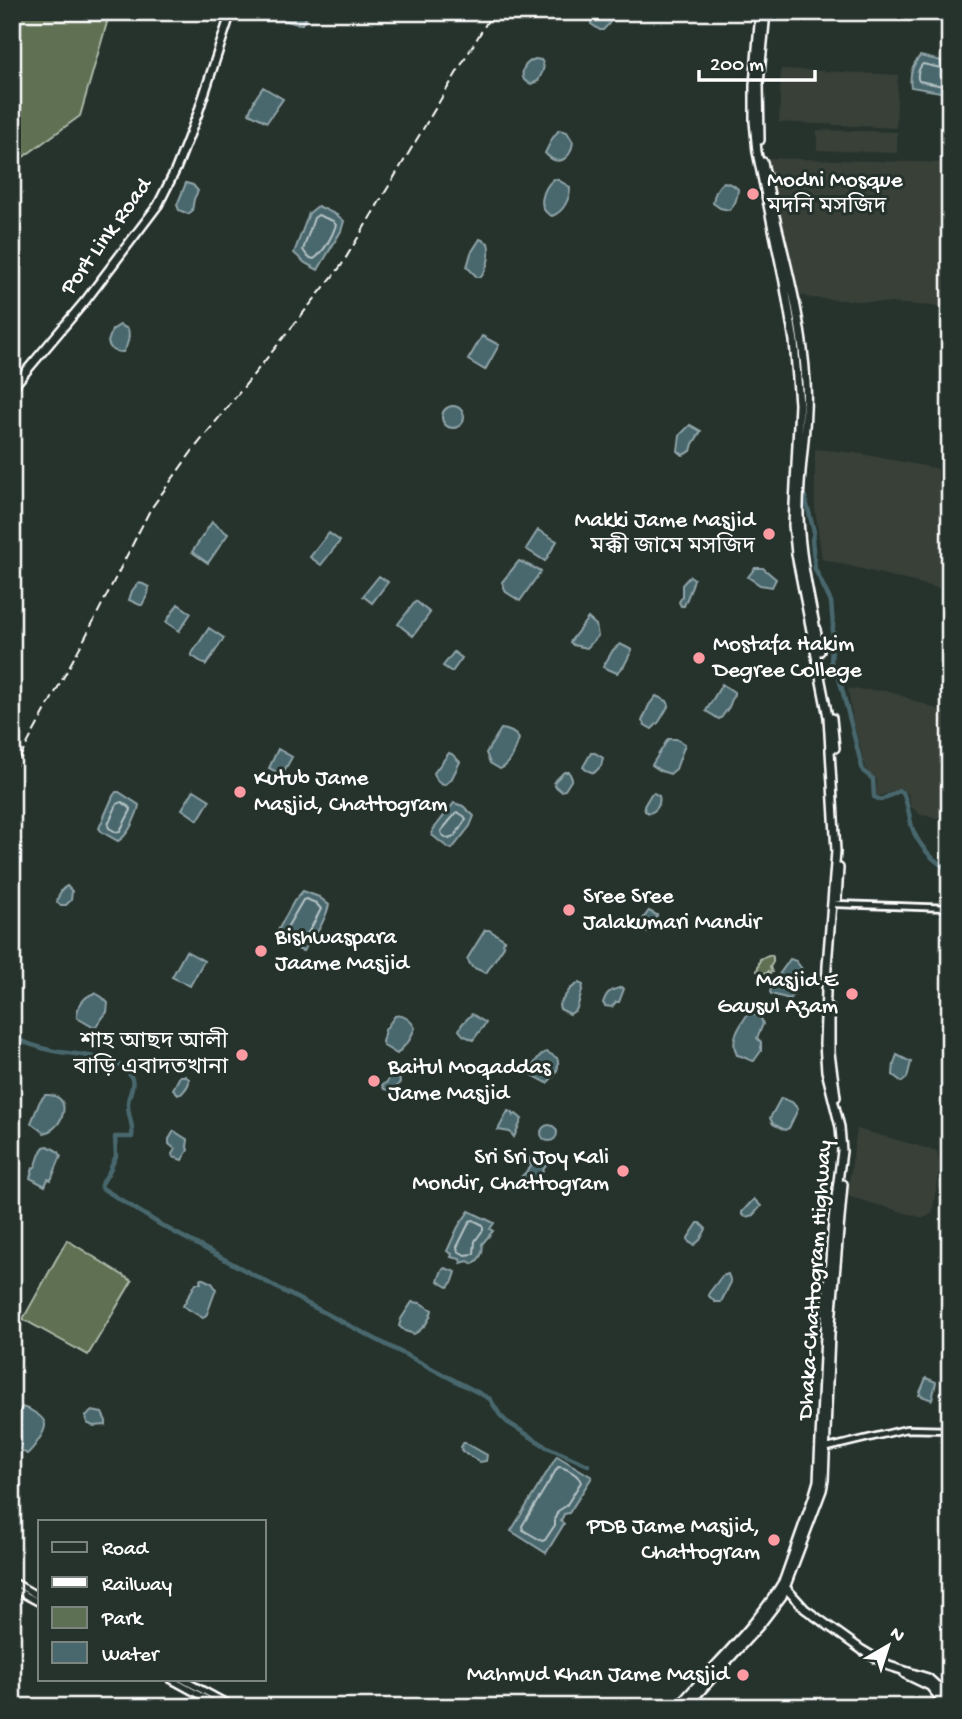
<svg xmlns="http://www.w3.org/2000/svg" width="962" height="1719" viewBox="0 0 962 1719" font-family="'Gochi Hand','Noto Sans Bengali',sans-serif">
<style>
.built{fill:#393f38}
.green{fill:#5e7053;stroke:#aeb8a9;stroke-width:2}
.water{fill:#48686e;stroke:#91a4a8;stroke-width:2}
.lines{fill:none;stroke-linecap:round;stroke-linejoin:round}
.shore{stroke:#b6c3c5;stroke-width:2}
.canal{stroke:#48686e;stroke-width:4.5}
.minor-casing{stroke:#fff;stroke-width:10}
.major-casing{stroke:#fff;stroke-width:10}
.highway-casing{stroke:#fff;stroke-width:12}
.minor{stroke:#26332d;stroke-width:4.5}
.major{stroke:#26332d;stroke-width:5}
.highway{stroke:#26332d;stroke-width:7}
.rail{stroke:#fff;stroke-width:2;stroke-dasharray:10 5;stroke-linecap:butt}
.poi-dot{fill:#ff9aa2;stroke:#26332d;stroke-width:2.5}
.labels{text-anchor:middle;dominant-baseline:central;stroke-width:6;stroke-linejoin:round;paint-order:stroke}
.poi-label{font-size:23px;fill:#fff;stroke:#26332d;text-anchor:start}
.street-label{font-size:23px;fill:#fff;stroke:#26332d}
</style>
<rect width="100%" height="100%" fill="#26332d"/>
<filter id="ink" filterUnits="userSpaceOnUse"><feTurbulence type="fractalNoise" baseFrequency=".0143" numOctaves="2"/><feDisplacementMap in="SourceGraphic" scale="14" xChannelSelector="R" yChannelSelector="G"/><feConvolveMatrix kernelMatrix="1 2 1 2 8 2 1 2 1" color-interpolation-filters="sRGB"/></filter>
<g filter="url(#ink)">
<!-- built -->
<path class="built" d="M781,69L898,75L896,128L779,122Z
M817,130L897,132V153L817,150Z
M764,158L950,163V307L811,298L797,294Z
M815,449L856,453L950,471V591L822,559L815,509Z
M848,689L889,691L950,714V830L946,821L942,817L935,818L925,815L922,816L911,807L908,794L900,789L880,796H876L877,780L871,776L866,769L853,721Z
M857,1129L937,1151L940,1165L932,1214L923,1218L847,1196Z"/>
<!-- green -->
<path class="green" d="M12,12H110L80,116L19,160L12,156Z
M771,955L773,957V962L770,967L772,972L770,973L768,971L767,974L763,973L762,975L757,971L760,959Z
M67,1240L132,1281L88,1355L23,1319Z"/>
<!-- water -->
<path class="water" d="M279,12H310L302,24C293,24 282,21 279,12Z
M591,12H616L608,25L603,30H600L591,24Z
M920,56L950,63V88L946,93L911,87C909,75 912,65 920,56Z
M535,59L541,60C547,66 541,75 538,81L531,84L524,80C520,70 525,63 535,59Z
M263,87L283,99L267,122L249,113L255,99Z
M559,130L567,132L573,142C571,159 558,168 545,153L552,139Z
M554,179L558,180L570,187C570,198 564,212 552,216C535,209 543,188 554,179Z
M724,182L733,185L738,189C738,196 735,206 729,210L720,208L713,203C714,195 717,186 724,182Z
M186,183L193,185L198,191L194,199L192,211L188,214L179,210L177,205Z
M318,206L337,215L344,221L341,231L318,270L305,263L294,253L309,213Z
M480,239L488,243C491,254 488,268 481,277H477L467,267L471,253Z
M120,325L128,329C130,336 128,346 123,352C115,352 110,350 108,342L112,330Z
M482,336L499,345L485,370L468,360Z
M442 417a11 11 0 1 1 22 0a11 11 0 1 1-22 0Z
M690,425L701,431L693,444L691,451L683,455L678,451L680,435Z
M212,522L228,534L208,563L192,552Z
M538,530L557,541L545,561L526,549Z
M329,533L340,541L321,565L310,557Z
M519,561L541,571L520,601L506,592L502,582Z
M755,568H763L776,579L772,587L760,585L748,577Z
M379,576L388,582L372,603L363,596Z
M690,576L694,579L691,589L684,606H681L679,602L682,597V585Z
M138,583L143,584L149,587L148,594L142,605H140L129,600L132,591Z
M416,601L430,613L413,636L398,624Z
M178,604L191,613L179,631L166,622Z
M588,618L596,625L598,636L587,648L573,645L570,642Z
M209,628L224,638L206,665L191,655Z
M620,644L632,650L624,666L617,673L603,667L613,650Z
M454,652L462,658L452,672L443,666Z
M722,684L734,692V694L729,707L721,718L719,719L706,711Z
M656,696L667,701L669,705L659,722L652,729L645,725L642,721L649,705Z
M501,729C507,729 516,733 519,739C515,750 511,765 500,769L490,763L486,753Z
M668,739H676L685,744L676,769L670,774L661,771L652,765Z
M278,749L292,757L282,775L269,768Z
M449,753L452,754L460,762L451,780L444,785C437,784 436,778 434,773Z
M591,753H595L603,758L601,766L594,773L586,770L583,767Z
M564,772H569L572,779L565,790L561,791L555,786L554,782Z
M194,790L210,800L198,820L182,809Z
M116,792H119L139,805L138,810C134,820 129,835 118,841L102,832L99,828L113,796Z
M654,793L659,796C661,804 657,811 649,813L645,811L644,806L651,794Z
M454,803L463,806L474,816L470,826L452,849L447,847L432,835L433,830Z
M67,886L72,891L71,900L66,905H60L57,902C58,896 61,889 67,886Z
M303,891L319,897L329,905C325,921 314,939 303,951L292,947L276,934L294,901Z
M649,911L657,915L656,920L647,932L638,928V926L648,912Z
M485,930H489L505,940L503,943L504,946L486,973L472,967L467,959Z
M186,951L204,961L190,986L172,977Z
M790,959L796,961L802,969L797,973L796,990L790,999L771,994L770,992C774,979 783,970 790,959Z
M579,983L583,985C583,987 578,1007 576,1010L570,1014L560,1009L559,1005L570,989Z
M622,987L624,989L619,1002H616L612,1007L605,1006L603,1003C607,990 611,991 622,987Z
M95,993L102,997L108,1003L107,1012L96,1026H91L77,1018C76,1007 84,996 95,993Z
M749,1012L761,1018L763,1024L757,1038L761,1042V1051L754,1061C747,1060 744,1056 737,1055C729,1039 740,1026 749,1012Z
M472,1014L486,1023L473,1040L463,1035L459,1030L462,1024Z
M395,1016C403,1014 411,1020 415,1028L409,1041L397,1054L384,1046L382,1042L385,1030Z
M547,1052L557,1058C561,1068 554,1077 547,1083C541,1079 536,1078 530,1073C533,1065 538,1054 547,1052Z
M897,1055L911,1062L907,1078L902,1082L893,1075L894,1063Z
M391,1074L399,1078L400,1082L394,1091L384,1089L382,1085L387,1082Z
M180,1076H185L189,1079C190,1085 185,1090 181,1094H178L173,1089Z
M45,1095C75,1093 64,1129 44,1133L31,1123L40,1101Z
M781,1098L792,1102L798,1109L789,1128L785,1130L773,1124L770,1118Z
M508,1111L513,1113V1116L516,1114L522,1119L514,1137L510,1132L498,1130Z
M541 1133a8 8 0 1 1 16 0a8 8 0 1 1-16 0Z
M174,1131L188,1140L187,1147L188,1150L182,1160L173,1157L172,1154L175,1149L169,1144V1139Z
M48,1146L59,1152L61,1156L51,1180L48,1179L45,1186L30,1178L33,1168L35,1167C39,1160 38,1154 44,1147Z
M536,1156L548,1162L532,1188L520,1180L521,1177L531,1167L529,1159Z
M754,1199L761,1206L753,1215L746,1217L742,1215V1212Z
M469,1211L494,1223L490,1229L493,1231L482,1244C484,1252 480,1259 473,1264L468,1261L461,1263L460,1259L451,1257L452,1254L447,1251L458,1227Z
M698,1223H700L706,1229L700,1240L694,1245L689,1242L688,1238Z
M445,1268L456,1272L453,1281L448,1287L438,1281L442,1270Z
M728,1274L731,1282L721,1302H715L709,1296V1293L722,1276Z
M201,1278L212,1283L216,1289L207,1314L203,1318L183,1306L196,1283H201L200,1279Z
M412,1302L420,1303L432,1310C430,1320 423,1329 414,1334L405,1331L399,1326L401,1319Z
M926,1378L936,1382L932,1400L919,1395Z
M22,1407C29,1409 44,1416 45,1424C46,1432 32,1450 27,1454L12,1444V1423Z
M92,1411L102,1413L106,1421V1425L93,1426L87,1423L86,1416Z
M464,1442L487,1455L486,1461L480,1462L462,1451L461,1447Z
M557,1456L592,1477L569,1513L564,1514L561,1521L564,1524L546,1553L511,1531Z"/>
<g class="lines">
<!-- shore -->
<path class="shore" d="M950,70L923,64C919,67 916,77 919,81L943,86L950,85
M318,215L333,221L336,225C332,237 324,252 314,259L308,257L303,250L314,218Z
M122,802L129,807L131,810L120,831L116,832L109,828L108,825L117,804Z
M457,812L464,816L466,819L455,836L449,839L442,835L441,831Z
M306,899L316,903L321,909C315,920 309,935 299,942L286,934L285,931L303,900Z
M473,1220L483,1225V1230L475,1241L474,1254L465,1255L458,1251L457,1247L470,1221Z
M558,1467C565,1467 579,1475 581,1482L566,1506L558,1511L555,1518V1525L545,1540L542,1541L523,1530L522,1526Z"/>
<!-- canal -->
<path class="canal" d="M805,497L814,532L812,540L815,569L831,602L833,625L831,665L838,675L842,689L863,771L873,779L874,797L881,800L899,791L903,793C908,804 909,816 912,827C916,841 935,866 950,868
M12,1037C25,1043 40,1048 54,1051C75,1055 123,1055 132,1079C135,1088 127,1096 128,1105C128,1117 134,1125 132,1137H115L116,1156L109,1172L101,1185L102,1188L161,1225L285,1292L477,1392L490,1399L500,1415L507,1422L547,1447L588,1465"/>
<!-- minor casing -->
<g class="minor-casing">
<path id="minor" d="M836,904L950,908
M823,1449L906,1429L950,1430"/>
</g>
<!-- major casing -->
<g class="major-casing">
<path id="major" d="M12,1581L40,1597
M12,1588L40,1603
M170,1679L221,1707
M182,1679L234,1707"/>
</g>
<!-- highway casing -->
<g class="highway-casing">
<path id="highway" d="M760,140L759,84L766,12
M763,162C777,235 802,307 806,382C809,426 798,470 799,515C800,561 812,606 820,651
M12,388L86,300L158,205L176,169L198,113L231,12
M832,718L835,748
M837,898L839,868
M830,1008V1053L836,1097
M785,1587L805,1609L862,1650L889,1666L928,1678L939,1688L950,1702
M905,1674L930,1686L947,1707
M678,1707C713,1665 756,1628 784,1580L813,1498L818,1481L826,1315L833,1220L842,1151L840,1127L826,1071L824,1044L827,966L836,851L828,717L796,554L793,525L799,404L794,341L784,282L757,152L754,121V85L760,12
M686,1707L759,1626L782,1596L822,1490L824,1480L830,1334L843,1184"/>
</g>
<!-- minor -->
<use href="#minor" class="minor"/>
<!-- major -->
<use href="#major" class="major"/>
<!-- highway -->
<use href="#highway" class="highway"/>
<!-- rail -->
<path class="rail" d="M12,772L88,632L150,510L193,450L341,266L493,12
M946,1707L950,1610"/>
</g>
</g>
<!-- markers -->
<g class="poi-dot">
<circle cx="753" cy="194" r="7"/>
<circle cx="769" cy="534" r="7"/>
<circle cx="699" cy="658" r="7"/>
<circle cx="240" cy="792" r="7"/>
<circle cx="569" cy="910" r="7"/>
<circle cx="261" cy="951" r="7"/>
<circle cx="852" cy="994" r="7"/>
<circle cx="242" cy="1055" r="7"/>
<circle cx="374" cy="1081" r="7"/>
<circle cx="623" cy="1171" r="7"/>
<circle cx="774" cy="1540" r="7"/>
<circle cx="743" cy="1675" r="7"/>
</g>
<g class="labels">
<!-- poi labels -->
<g class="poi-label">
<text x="767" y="181">Modni Mosque<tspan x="767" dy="26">মদনি মসজিদ</tspan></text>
<text x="755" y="521" text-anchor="end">Makki Jame Masjid<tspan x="755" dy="26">মক্কী জামে মসজিদ</tspan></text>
<text x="713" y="645">Mostafa Hakim<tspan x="713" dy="26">Degree College</tspan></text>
<text x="254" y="779">Kutub Jame<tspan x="254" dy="26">Masjid, Chattogram</tspan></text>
<text x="583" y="897">Sree Sree<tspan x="583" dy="26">Jalakumari Mandir</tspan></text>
<text x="275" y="938">Bishwaspara<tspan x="275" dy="26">Jaame Masjid</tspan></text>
<text x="838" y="981" text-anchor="end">Masjid E<tspan x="838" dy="26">Gausul Azam</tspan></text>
<text x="228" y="1042" text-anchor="end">শাহ আছদ আলী<tspan x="228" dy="26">বাড়ি এবাদতখানা</tspan></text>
<text x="388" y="1068">Baitul Moqaddas<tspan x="388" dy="26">Jame Masjid</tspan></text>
<text x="609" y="1158" text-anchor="end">Sri Sri Joy Kali<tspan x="609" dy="26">Mondir, Chattogram</tspan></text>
<text x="760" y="1527" text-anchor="end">PDB Jame Masjid,<tspan x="760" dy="26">Chattogram</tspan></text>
<text x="729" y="1675" text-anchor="end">Mahmud Khan Jame Masjid</text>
</g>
<!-- street labels -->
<g class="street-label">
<text transform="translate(107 237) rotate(-54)">Port Link Road</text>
<text transform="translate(816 1280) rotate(-86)">Dhaka-Chattogram Highway</text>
</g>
</g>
<!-- margin -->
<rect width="962" height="1719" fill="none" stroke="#26332d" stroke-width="42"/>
<rect x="21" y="21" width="920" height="1677" fill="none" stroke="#fff" stroke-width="2.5" filter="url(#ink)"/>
<!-- legend -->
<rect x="38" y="1520" width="228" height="161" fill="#26332d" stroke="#7d8581" stroke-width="2"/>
<rect x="52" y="1542" width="35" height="10" fill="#26332d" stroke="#7d8581" stroke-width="2"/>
<text x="102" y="1554" font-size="21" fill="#ffffff">Road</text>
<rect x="52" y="1577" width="35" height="10" fill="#ffffff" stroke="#7d8581" stroke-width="2"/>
<text x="102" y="1590" font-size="21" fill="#ffffff">Railway</text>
<rect x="52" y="1607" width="35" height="21" fill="#5e7053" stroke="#7d8581" stroke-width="2"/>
<text x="102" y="1624" font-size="21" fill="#ffffff">Park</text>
<rect x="52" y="1642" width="35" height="21" fill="#48686e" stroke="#7d8581" stroke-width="2"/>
<text x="102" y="1660" font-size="21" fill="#ffffff">Water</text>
<!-- north arrow -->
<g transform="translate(888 1646) rotate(39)" stroke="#26332d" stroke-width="5" paint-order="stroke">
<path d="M0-5L12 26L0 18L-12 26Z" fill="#ffffff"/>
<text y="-10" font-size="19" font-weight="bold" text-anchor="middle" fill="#ffffff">N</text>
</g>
<!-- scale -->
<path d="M699 70v10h116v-10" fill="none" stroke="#ffffff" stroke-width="3.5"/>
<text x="710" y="70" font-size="21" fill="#ffffff" stroke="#26332d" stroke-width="5" paint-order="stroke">200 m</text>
</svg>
